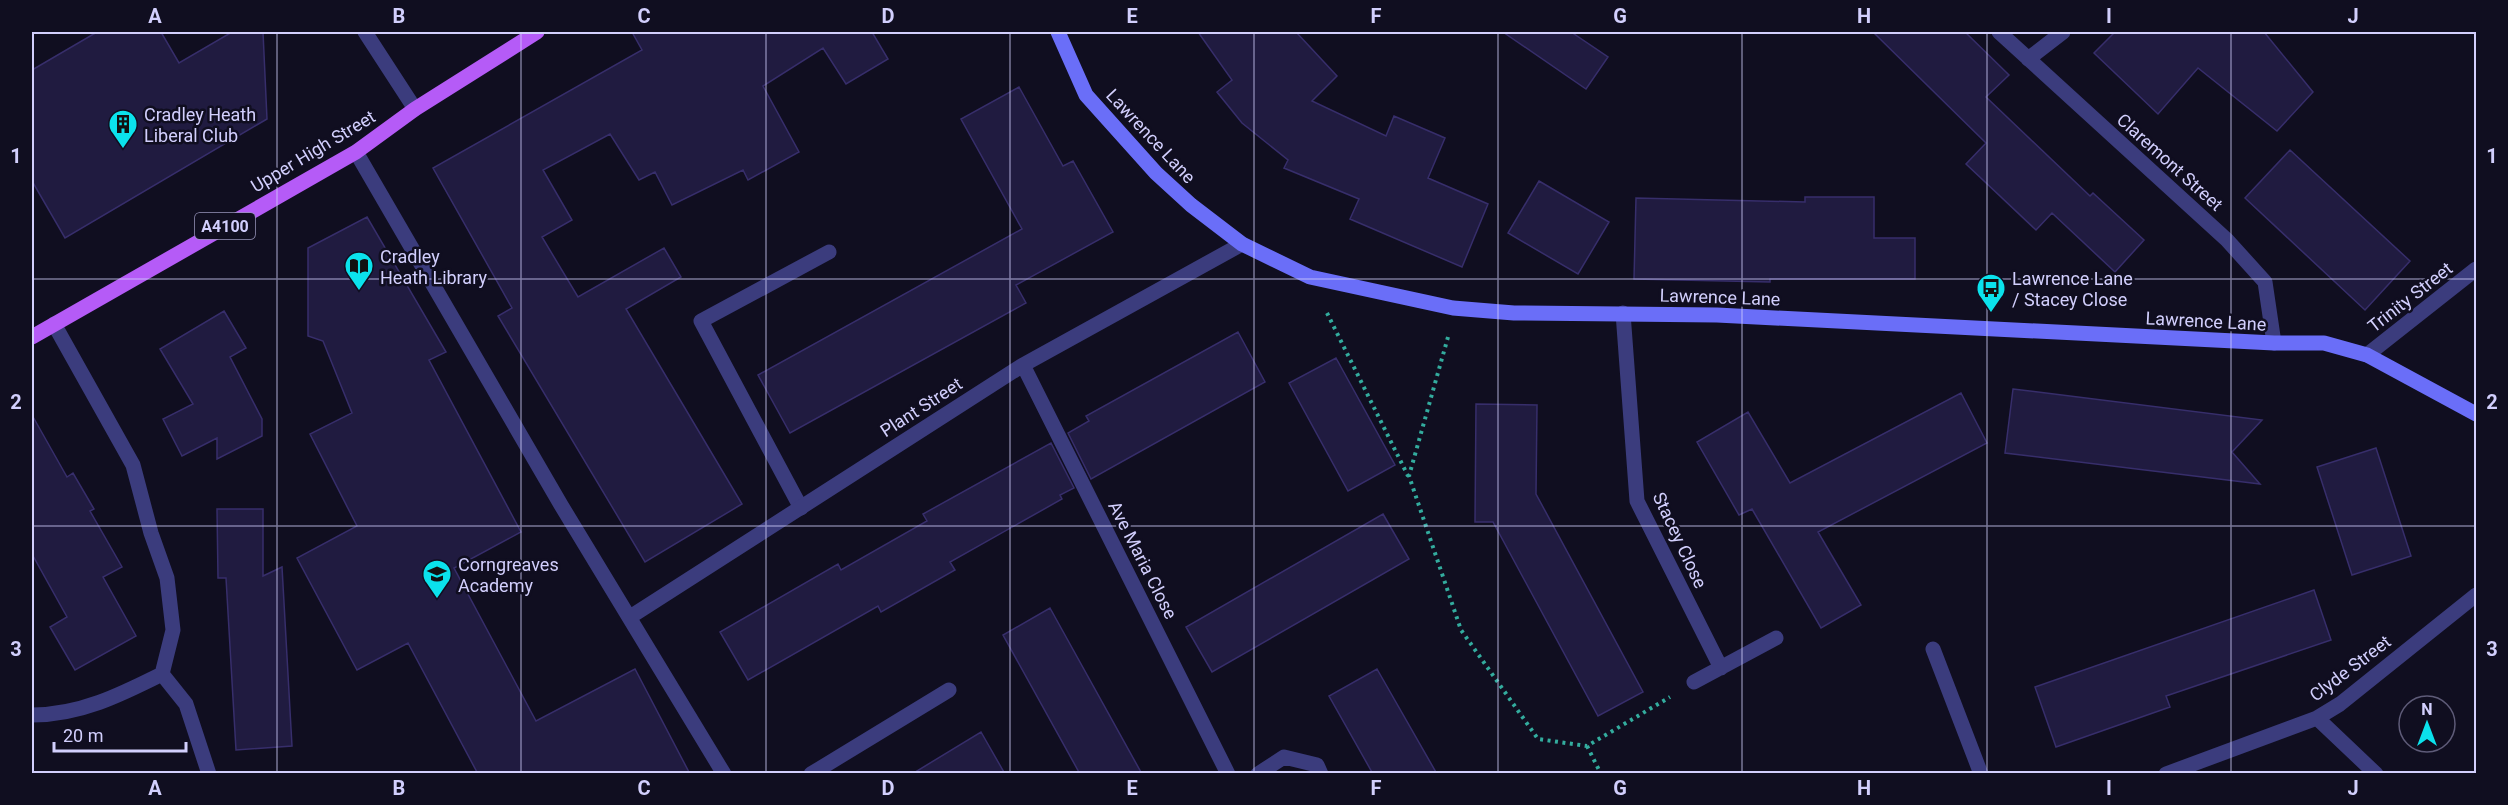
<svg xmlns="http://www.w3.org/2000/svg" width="2508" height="805" viewBox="0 0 2508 805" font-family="Roboto,sans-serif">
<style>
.building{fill:#201b40;stroke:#372e6b;stroke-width:1.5}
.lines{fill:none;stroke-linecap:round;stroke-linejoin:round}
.path{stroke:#33ac9e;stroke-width:4;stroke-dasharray:3 4.5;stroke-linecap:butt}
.lane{stroke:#3b3c7d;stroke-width:15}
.street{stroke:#3b3c7d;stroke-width:15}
.secondary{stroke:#6a6ef8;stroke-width:15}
.primary{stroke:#b55bf7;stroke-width:15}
.grid{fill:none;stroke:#d2cffd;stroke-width:1.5;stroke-opacity:0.55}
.labels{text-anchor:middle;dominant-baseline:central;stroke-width:5;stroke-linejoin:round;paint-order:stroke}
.shield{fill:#100e20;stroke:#9895bb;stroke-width:1.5}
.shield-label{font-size:16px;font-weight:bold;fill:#d2cffd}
.poi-label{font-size:18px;fill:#d2cffd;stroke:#100e20;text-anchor:start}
.street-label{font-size:18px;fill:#d2cffd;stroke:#100e20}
.neatline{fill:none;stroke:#d2cffd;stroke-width:2}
.grid-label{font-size:20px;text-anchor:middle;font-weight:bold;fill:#d2cffd}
</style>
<rect width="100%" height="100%" fill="#100e20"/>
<!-- building -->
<path class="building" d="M97,32H161L179,63L232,32H263L267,119L65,238L32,181V70Z
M632,32H872L888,59L846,84L823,48L763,86L799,152L748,180L743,170L672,205L655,172L639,180L610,134L543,170L572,220L542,237L578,297L664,248L681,277L626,309L742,504L645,562L498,316L512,308L433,168L642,50Z
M1198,32H1296L1337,76L1312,101L1386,136L1394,116L1445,138L1428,178L1488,204L1462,267L1350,219L1359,199L1284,168L1288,160L1242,123L1217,92L1232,80Z
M1503,32H1571L1608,57L1586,89Z
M1873,32H1965L2009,75L1986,97L2090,196L2093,193L2144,240L2115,272L2052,213L2036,230L1966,164L1986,143Z
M2115,32H2264L2313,92L2277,131L2198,68L2158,114L2094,53Z
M1019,87L1063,166L1073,161L1113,232L1016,285L1026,303L790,433L758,375L1022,229L961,119Z
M2290,150L2410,261L2365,310L2245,198Z
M1539,181L1609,222L1578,274L1508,233Z
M1805,197H1874V238H1915V279H1770V282L1634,279L1636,198L1805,202Z
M367,217L446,352L429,360L521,532L454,568L536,721L635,669L690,774H478L408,643L357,670L297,558L357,526L310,434L352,413L323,341L308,336V248Z
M224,311L246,348L230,357L262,419V436L217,459V438L182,456L163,419L193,404L160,349Z
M1238,332L1265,382L1091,479L1068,433L1089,421L1086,416Z
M1336,358L1395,465L1348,491L1289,383Z
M2013,389L2262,420L2232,452L2260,484L2005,453Z
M1961,393L1987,443L1818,532L1861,605L1821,628L1752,509L1739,515L1697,442L1748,412L1790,483Z
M1476,404L1537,405L1536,494L1643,692L1598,716L1493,522H1475Z
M32,415L67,477L73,473L94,509L90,511L122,567L103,577L136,636L75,670L50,627L67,617L32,554Z
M1051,443L1074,488L1060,495L1062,499L950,562L955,570L881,612L878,606L748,680L720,632L838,564L841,570L927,521L923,514Z
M2376,448L2411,556L2352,575L2317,467Z
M217,509H263V576L282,567L292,746L236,750L226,578H218Z
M1383,514L1409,559L1212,672L1186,627Z
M2314,590L2331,640L2166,696L2170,707L2056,747L2035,687Z
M1050,608L1142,774H1080L1003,635Z
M1377,669L1437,774H1373L1329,696Z
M981,732L1005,774H912Z"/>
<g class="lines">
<!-- path -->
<path class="path" d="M1327,313L1408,476
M1448,337L1409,476L1461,630L1538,739L1587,746L1670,697
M1587,746L1601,774"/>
<!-- lane -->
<path class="lane" d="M801,508L701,321L829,252
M1933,649L1981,774"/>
<!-- street -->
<path class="street" d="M365,32L415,109
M1999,32L2227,240L2265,282L2274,343
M2028,59L2063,32
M356,152L561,505L724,774
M1623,313L1637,501L1721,668
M54,324L133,465L151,533L167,578L173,630L162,674L186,704L209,774
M2367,355L2476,269
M1023,365L1228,774
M630,617L1023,365L1242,244
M1694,682L1776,638
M32,715C80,715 120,695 162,674
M2317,718L2376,774
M811,774L949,690
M1258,774L1284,757L1317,765L1321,774
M2166,774L2317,718L2340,704L2476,595"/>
<!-- secondary -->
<path class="secondary" d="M1058,32L1086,95L1156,173L1191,205L1242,244L1310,277L1453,308L1514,313L1717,315L2274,343H2324L2367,355L2476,414"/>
<!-- primary -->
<path class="primary" d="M32,337L356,152L415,109L537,32"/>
</g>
<!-- grid -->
<path class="grid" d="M277,32V774M521,32V774M766,32V774M1010,32V774M1254,32V774M1498,32V774M1742,32V774M1987,32V774M2231,32V774M32,279H2476M32,526H2476"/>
<!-- icons -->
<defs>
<g id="building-pin" transform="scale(1.5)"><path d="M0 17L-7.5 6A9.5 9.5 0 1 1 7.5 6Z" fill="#0be2ec" stroke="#100e20"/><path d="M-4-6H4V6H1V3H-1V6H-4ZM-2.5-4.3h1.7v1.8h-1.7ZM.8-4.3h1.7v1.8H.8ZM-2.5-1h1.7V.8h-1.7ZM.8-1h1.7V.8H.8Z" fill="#111"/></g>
<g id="library-pin" transform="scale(1.5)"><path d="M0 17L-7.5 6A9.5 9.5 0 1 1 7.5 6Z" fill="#0be2ec" stroke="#100e20"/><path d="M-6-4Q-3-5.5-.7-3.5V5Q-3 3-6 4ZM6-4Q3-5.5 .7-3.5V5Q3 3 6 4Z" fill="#111"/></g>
<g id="bus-pin" transform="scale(1.5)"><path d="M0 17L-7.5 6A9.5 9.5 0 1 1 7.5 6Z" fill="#0be2ec" stroke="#100e20"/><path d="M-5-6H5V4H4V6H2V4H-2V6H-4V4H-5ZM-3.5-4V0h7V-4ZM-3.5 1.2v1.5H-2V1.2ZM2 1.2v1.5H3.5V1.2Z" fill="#111"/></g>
<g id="school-pin" transform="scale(1.5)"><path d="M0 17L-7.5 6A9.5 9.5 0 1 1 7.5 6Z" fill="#0be2ec" stroke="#100e20"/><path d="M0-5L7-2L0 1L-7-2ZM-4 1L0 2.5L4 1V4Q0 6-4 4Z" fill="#111"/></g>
</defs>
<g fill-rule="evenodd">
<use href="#building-pin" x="123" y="124"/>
<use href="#library-pin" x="359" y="266"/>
<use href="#bus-pin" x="1991" y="288"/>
<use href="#school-pin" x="437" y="574"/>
</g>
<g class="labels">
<!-- shield labels -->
<rect class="shield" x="195" y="213" width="60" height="26" rx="4.5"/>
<g class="shield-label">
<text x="225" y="226">A4100</text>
</g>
<!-- poi labels -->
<g class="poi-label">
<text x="144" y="114">Cradley Heath<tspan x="144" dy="21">Liberal Club</tspan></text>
<text x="380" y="256">Cradley<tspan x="380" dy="21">Heath Library</tspan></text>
<text x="2012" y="278">Lawrence Lane<tspan x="2012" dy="21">/ Stacey Close</tspan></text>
<text x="458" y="564">Corngreaves<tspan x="458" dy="21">Academy</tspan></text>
</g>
<!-- street labels -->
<g class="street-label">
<text transform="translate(1151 136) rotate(47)">Lawrence Lane</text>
<text transform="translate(313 151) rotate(-31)">Upper High Street</text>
<text transform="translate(2170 162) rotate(42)">Claremont Street</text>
<text transform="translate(1720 297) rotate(2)">Lawrence Lane</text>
<text transform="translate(2410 297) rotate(-38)">Trinity Street</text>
<text transform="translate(2206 321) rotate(3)">Lawrence Lane</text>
<text transform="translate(921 407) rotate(-33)">Plant Street</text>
<text transform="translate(1680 540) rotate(65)">Stacey Close</text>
<text transform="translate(1143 560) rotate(63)">Ave Maria Close</text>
<text transform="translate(2350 668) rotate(-37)">Clyde Street</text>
</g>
</g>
<!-- border -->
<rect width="2508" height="805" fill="none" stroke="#100e20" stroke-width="66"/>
<!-- north arrow -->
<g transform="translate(2427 724)"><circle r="28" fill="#100e20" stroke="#5e5b78" stroke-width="1.5"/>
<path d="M0-4.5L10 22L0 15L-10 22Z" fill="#0be2ec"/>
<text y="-9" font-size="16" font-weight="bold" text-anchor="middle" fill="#d2cffd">N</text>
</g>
<!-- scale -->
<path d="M54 742v9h132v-9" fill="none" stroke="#d2cffd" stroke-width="3"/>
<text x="63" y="742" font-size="18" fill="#d2cffd" stroke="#100e20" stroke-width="4.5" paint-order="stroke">20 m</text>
<rect x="33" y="33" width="2442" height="739" class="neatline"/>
<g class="grid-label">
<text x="155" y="23">A</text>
<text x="399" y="23">B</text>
<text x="644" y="23">C</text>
<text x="888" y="23">D</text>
<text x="1132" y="23">E</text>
<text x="1376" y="23">F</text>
<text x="1620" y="23">G</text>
<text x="1864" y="23">H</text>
<text x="2109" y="23">I</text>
<text x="2353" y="23">J</text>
<text x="16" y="163">1</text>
<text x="2492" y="163">1</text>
<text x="16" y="409">2</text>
<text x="2492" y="409">2</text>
<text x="16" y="656">3</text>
<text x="2492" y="656">3</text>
<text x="155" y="795">A</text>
<text x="399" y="795">B</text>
<text x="644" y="795">C</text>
<text x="888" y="795">D</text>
<text x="1132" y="795">E</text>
<text x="1376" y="795">F</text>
<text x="1620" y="795">G</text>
<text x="1864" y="795">H</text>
<text x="2109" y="795">I</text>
<text x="2353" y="795">J</text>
</g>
</svg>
